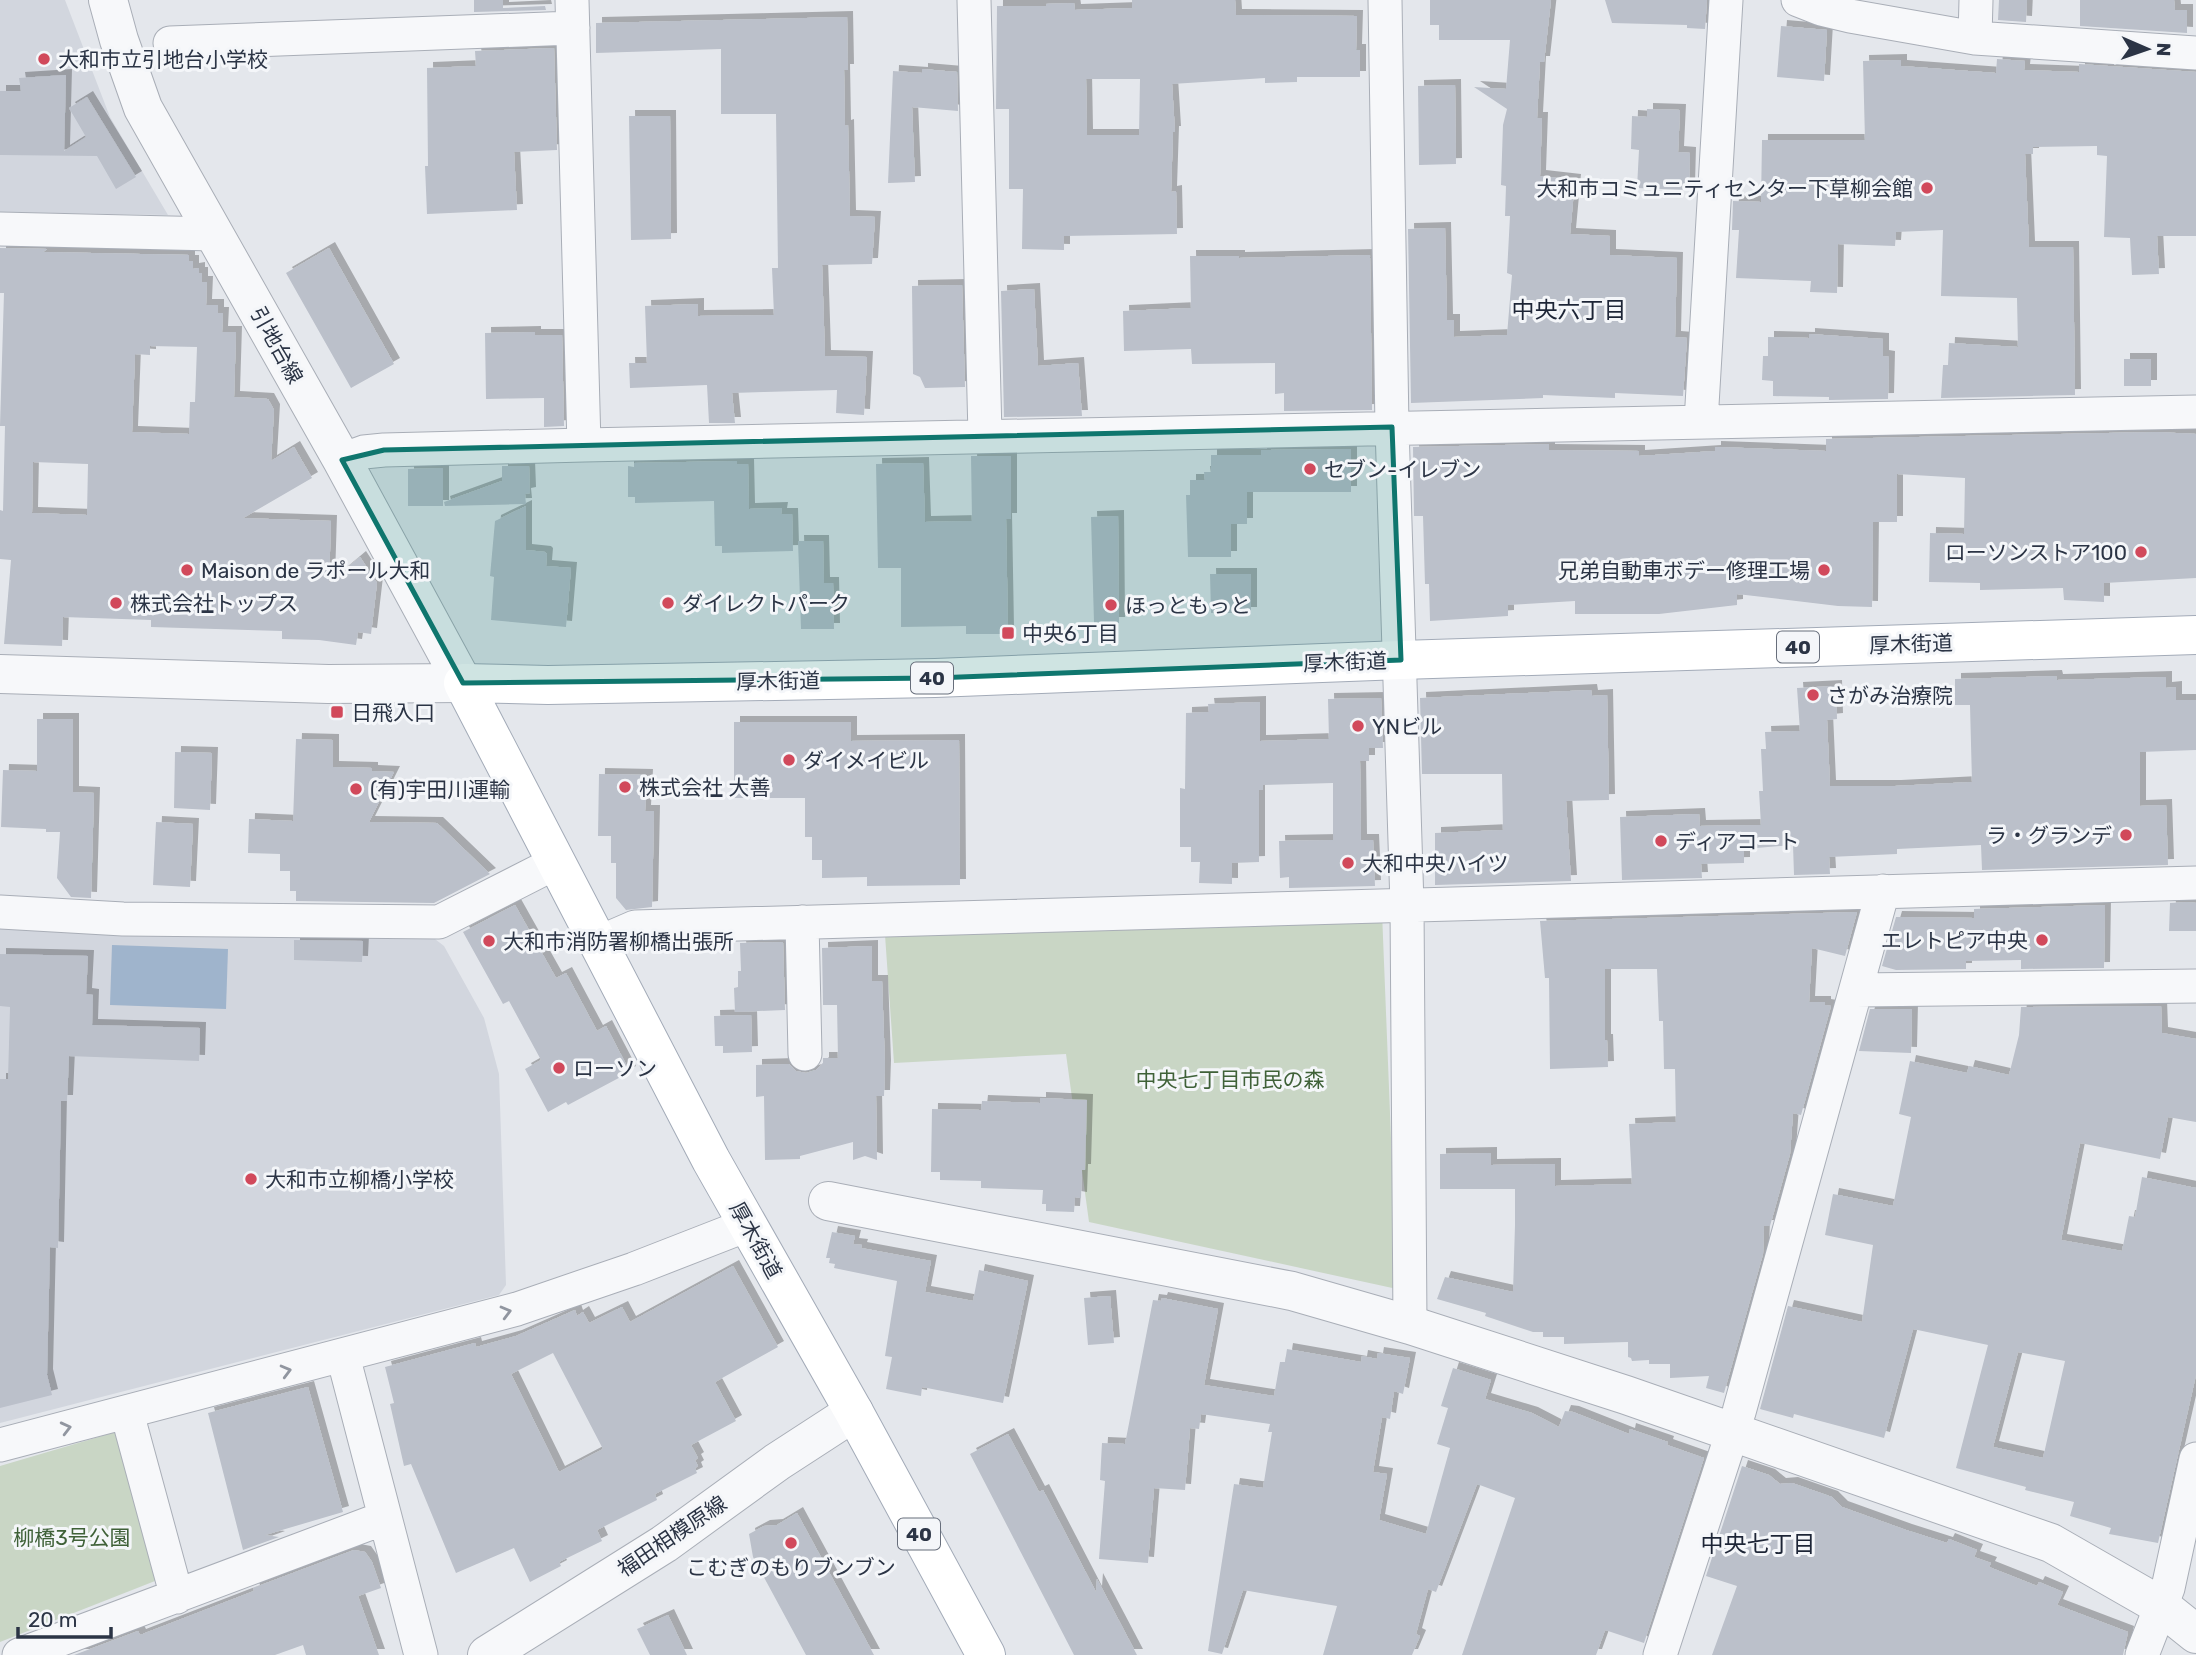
<svg xmlns="http://www.w3.org/2000/svg" width="2196" height="1655" viewBox="0 0 2196 1655" font-family="Rubik,'Noto Sans JP',sans-serif">
<style>
.built{fill:#d2d6de}
.green{fill:#c9d6c5}
.water{fill:#9fb4cc}
.building{fill:#bbc0ca;fill-rule:evenodd;filter:url(#shadow)}
.lines{fill:none;stroke-linecap:round;stroke-linejoin:round}
.minor-casing{stroke:#a9aeb7;stroke-width:35}
.tertiary-casing{stroke:#a9aeb7;stroke-width:40}
.primary-casing{stroke:#a3abb8;stroke-width:40}
.minor{stroke:#f7f8fa;stroke-width:33}
.tertiary{stroke:#f7f8fa;stroke-width:38}
.primary{stroke:#fff;stroke-width:38}
.oneway{stroke:#9196a0}
.marked{fill:#0f766e;fill-opacity:0.2;stroke:#0f766e;stroke-width:5;stroke-linejoin:round}
.poi-dot{fill:#d1495b;stroke:#f4f6f9;stroke-width:2.5}
.labels{text-anchor:middle;dominant-baseline:central;stroke-width:6;stroke-linejoin:round;paint-order:stroke}
.shield{fill:#f4f6f9;stroke:#676e7b;stroke-width:2}
.shield-label{font-size:19px;font-weight:bold;fill:#2b3445}
.poi-label{font-size:21px;fill:#2b3445;stroke:#f4f6f9;text-anchor:start}
.street-label{font-size:21px;fill:#2b3445;stroke:#f4f6f9}
.park-label{font-size:21px;fill:#3f6138;stroke:#f4f6f9}
.neighbourhood-label{font-size:23px;fill:#1d2536;stroke:#f4f6f9}
</style>
<defs>
<filter id="shadow"><feDropShadow dx="6" dy="-6" stdDeviation="0" flood-color="#0004"/></filter>
</defs>
<rect width="100%" height="100%" fill="#e4e7ec"/>
<!-- built -->
<path class="built" d="M0,0H65L110,117L168,215L0,212Z
M0,922L431,936L444,946L484,1018L499,1074L506,1285L499,1295L0,1423Z"/>
<!-- green -->
<path class="green" d="M1382,912L1397,1289L1089,1222L1066,1054L894,1063L885,935Z
M119,1431L155,1581L0,1642V1466Z"/>
<!-- water -->
<path class="water" d="M112,945L228,949L226,1009L110,1005Z"/>
<!-- building -->
<path class="building" d="M474,0H503V8L545,6L546,10L474,12Z
M1132,0H1235L1236,15L1357,16L1356,50H1360V77H1297V82L1265,83V78L1172,84L1175,132H1173L1171,192L1176,191L1177,234L1064,236V250L1022,249L1023,189H1009V109H996L997,6H1046V4L1074,3L1075,10L1132,8ZM1086,79H1140L1139,135H1087Z
M1430,0H1551L1544,62H1540L1537,118H1542L1540,176L1575,180L1570,234L1610,236V255L1677,258L1675,337L1687,338L1683,396L1615,393V398L1543,395V398L1411,403L1408,229L1445,228L1447,320H1454V337L1507,335L1512,275L1507,273L1510,216H1505L1506,186L1501,185L1503,125L1507,109L1474,87L1506,89L1510,40H1439V25H1430Z
M1605,0H1707L1705,29L1687,28V25L1612,23Z
M1999,0H2027L2026,22L1998,20Z
M2080,0H2174L2175,10H2187V33L2080,26Z
M847,17L848,70H844L845,126L848,125L850,216L875,217L872,264L822,265L825,356L867,357L864,415L836,413L837,390L732,393L735,423H709L707,385L630,388L629,363H647L645,306L698,304V316L774,315L772,268H778L776,114H721V49L596,53V23Z
M1781,26L1827,30L1824,81L1777,77Z
M554,48L557,150L514,152L517,210L427,214L425,166H428L427,68L476,66L475,51Z
M1997,59L2025,61L2024,70L2079,72V64L2196,72V236H2157L2159,274L2132,275L2130,238L2104,237L2107,156L2097,155V146L2033,147V154H2025L2029,247H2073L2075,395L1941,398L1943,365H1948L1949,343L2018,347L2017,298L1941,296L1943,230L1896,232L1895,246L1838,244L1837,293L1810,292L1811,281L1736,278L1739,230H1732L1733,201L1761,202L1762,140H1865L1863,61L1901,60V66L1996,73Z
M922,69L957,72L958,111L912,107L915,182L888,183L893,71L922,73Z
M66,75L64,151L86,137L69,108L87,97L136,177L116,189L97,156L0,155V91H21L19,78Z
M1455,85L1456,164L1419,165L1418,86Z
M1647,109L1680,110L1678,152L1690,153L1689,190L1637,188L1639,150L1631,149L1632,116L1647,117Z
M629,116H670L671,239L631,240Z
M0,248L47,249L43,252L189,255V261H193V269L199,268V273H202V282H207L206,305H218V313H223L222,332H236L234,397L268,399L274,410L271,461L294,447L312,478L243,518L331,521L329,583L360,557L377,583L371,634L358,632L356,645L319,640L282,639V631L151,627V620L63,617L62,646L4,644L11,560L0,559V510L3,511L5,426H0L4,293H0ZM150,346L197,347L195,402H190L189,434L132,432L135,354L150,355ZM33,462L88,464L87,515L32,513Z
M329,248L394,364L351,388L286,273Z
M1370,255L1372,410L1284,411V393L1275,394V363L1192,364L1191,349L1124,351L1123,311L1191,308L1190,256H1239V258Z
M962,285L965,387L925,388L920,377L913,374L912,286Z
M1034,289L1038,366L1078,363L1082,416L1004,417L1001,291Z
M535,332V335H562L564,426L544,427V398L486,399L485,333Z
M1809,334L1883,339V356L1889,357L1888,399L1829,400V397L1773,396V381L1762,380L1763,356H1768V337L1809,338Z
M2124,359H2151V386H2124Z
M2156,432L2196,434V578L2104,583V602L2064,600L2063,588L1980,590V583L1929,582L1930,533L1964,534L1965,478L1897,474V522H1873L1872,607L1838,606L1737,594V605L1659,614H1575V601L1508,605V616L1430,621L1429,584H1425L1423,516H1414L1413,447L1549,444V450L1639,451V456L1715,451V447L1826,451V439Z
M1351,449V492H1247V524H1231V557H1188L1186,495H1190V480H1205L1204,472H1211V455H1261V450Z
M971,456H1011V519H1006L1008,634H966V626L901,627V568H878L876,464L923,463L925,522L972,521Z
M737,461V464H748L749,509L782,508L781,514H792L793,551L722,553V546H715L714,501L635,503V497H628V466L634,467V463Z
M502,466H529L530,493L525,494L526,504L445,506L444,502L502,481Z
M443,468V506H408V469Z
M526,506V550L545,552L547,554L546,566L571,568L566,627L491,620L494,577L490,576L495,521Z
M1118,516L1119,623H1094L1091,517Z
M798,541H823L824,583H833L834,629H801Z
M1210,574H1251V613H1211Z
M2056,676L2057,680L2166,677V688L2176,687V700H2196V750L2140,752V806L2166,805L2168,865L1982,870L1981,845L1897,849V854L1829,857L1830,874L1794,875L1793,845L1744,849V863L1701,864L1702,878L1622,880L1620,817L1699,814L1700,826L1761,825L1759,791H1763L1761,749H1766L1765,732L1800,731L1797,688L1836,686L1837,719L1827,720L1830,786H1895L1972,782L1970,705H1955V679Z
M1591,690L1592,696L1607,695L1609,800L1566,801L1571,881L1435,885V833L1503,830L1502,774H1422L1420,698Z
M1381,698L1383,748H1369V761H1360L1361,840H1373L1375,886L1289,888V877L1280,878L1279,841L1333,840V783L1263,785V790H1259V862L1232,863V884L1199,883L1200,862H1191V847H1180V788L1185,789L1186,713L1209,712L1208,704L1260,702V741L1329,739L1328,699Z
M37,719H73V792L94,793L91,898L71,897L57,878L60,832H46V829L1,827L3,770L37,771Z
M734,722H851V741L959,740L960,885L867,886V877L822,878V860H812V837H805V798H734Z
M296,739L333,740V767L372,768V771L394,772L369,822L437,823L490,874L434,903L296,901V891H290V871H280V854L248,853L249,819L293,821Z
M175,752L212,753L210,810L174,808Z
M599,774L647,775L645,811H654L652,907L626,910L616,898V863H611V836H598Z
M156,822L193,824L190,887L153,885Z
M2188,902L2196,903V931H2169L2170,903Z
M515,905L556,978L566,973L597,1031L606,1026L630,1072L568,1105L566,1102L548,1112L525,1069L541,1060L509,1001L503,1004L463,932Z
M2105,905L2104,968L2021,969V960L1966,961V969L1896,970L1882,966L1896,917L1974,918V909Z
M1857,912L1845,956L1812,948L1809,1002H1825V1005L1831,1006L1801,1115L1793,1113L1790,1154L1770,1226H1764L1763,1254L1724,1393L1706,1388L1709,1376L1670,1378V1364H1649V1360L1632,1361L1631,1358L1628,1357V1342L1564,1344V1337H1543V1332H1533L1485,1316L1486,1313L1437,1299L1445,1277L1513,1292L1515,1225V1189H1440V1154L1491,1153V1165L1555,1164V1186L1632,1184L1629,1124L1676,1122L1675,1069H1664L1663,1021H1659L1657,969H1605V1040H1607L1608,1067L1550,1069L1549,978H1545L1540,921Z
M294,940L363,941L362,962L294,960Z
M783,942L785,1010L735,1012L734,988L738,987V971H741L740,943Z
M872,946V981H882L885,1066L884,1096H876L877,1160L865,1156L853,1160V1142L800,1156V1159L765,1160L764,1096L756,1097V1065L789,1064L796,1071L806,1073L816,1070L823,1063V1058H838L837,1005H823L822,948Z
M0,954L88,956L86,994L93,995L92,1025L200,1028L199,1061L69,1056L67,1101H61L58,1248L50,1247L47,1375L52,1395L0,1408V1079H8L10,1007L0,1006Z
M2161,1006L2162,1033L2196,1039V1122L2168,1117L2160,1159L2080,1143L2061,1240L2122,1251L2129,1216L2135,1217L2142,1177L2196,1188V1375L2158,1543L2109,1534L2111,1528L2070,1516L2074,1502L2025,1490L2026,1487L1956,1468L1988,1345L1913,1329L1884,1438L1794,1414L1793,1418L1760,1409L1788,1306L1862,1322L1873,1245L1825,1235L1833,1194L1893,1206L1911,1117L1899,1114L1910,1061L1967,1073L1969,1066L2009,1075L2019,1035L2021,1007ZM2018,1352L2065,1361L2043,1458L1993,1447Z
M1870,1009H1912L1911,1053L1859,1051Z
M751,1015L752,1052L723,1053V1046H715L714,1016Z
M1040,1098L1087,1100L1085,1170H1082L1081,1198L1075,1197L1074,1212L1046,1211V1204H1042L1043,1190L981,1188V1181L940,1180V1172H931L932,1109L981,1110L982,1101L1040,1103Z
M832,1232L855,1236L853,1244L862,1245L861,1248L931,1261L925,1292L973,1301L979,1270L1028,1281L1003,1403L922,1387L921,1396L886,1389L892,1357L885,1356L897,1281L834,1268L835,1264L829,1263L830,1258H826Z
M733,1266L778,1347L715,1382L736,1421L691,1445L698,1458L695,1460L698,1466L695,1468L697,1473L655,1494L657,1500L597,1530L602,1541L559,1562L561,1566L530,1582L514,1548L456,1573L411,1464L404,1466L390,1404L394,1403L385,1367L475,1343L476,1347L516,1336L575,1310L577,1316L583,1312L589,1323L622,1307L630,1322ZM553,1353L603,1449L559,1472L511,1374Z
M1110,1296L1114,1343L1088,1345L1084,1298Z
M1162,1298L1218,1309L1204,1385L1274,1396L1280,1362H1285L1287,1349L1361,1362L1362,1356L1377,1359L1378,1353L1410,1358L1403,1394L1394,1391L1390,1419L1382,1417L1373,1472L1387,1474L1379,1520L1426,1534L1450,1448L1437,1444L1448,1408L1441,1406L1453,1368L1491,1380L1485,1399L1532,1413L1559,1427L1565,1411L1573,1412L1629,1434L1630,1429L1668,1442L1667,1445L1704,1458L1644,1643L1605,1630L1596,1655H1462L1515,1498L1477,1484L1436,1592L1428,1589L1416,1634L1420,1636L1412,1655H1323L1337,1606L1243,1590L1222,1654L1208,1651L1234,1484L1263,1488L1272,1432H1268L1270,1424L1201,1414L1199,1429L1190,1428L1185,1490L1154,1488L1148,1563L1099,1559L1105,1481L1100,1480L1102,1443L1125,1444L1153,1300L1161,1301Z
M308,1387L343,1512L265,1535L279,1537L243,1550L208,1413Z
M1008,1434L1039,1492L1043,1490L1096,1592L1097,1579L1137,1655H1074L970,1454Z
M1742,1466L1769,1475L1780,1484L1792,1483L1832,1497L1842,1507L1906,1530L1947,1543L1949,1539L1977,1550L1974,1557L1991,1563L1989,1567L2037,1586L2039,1582L2063,1592L2057,1605L2128,1632L2123,1655H1712L1737,1586L1706,1576Z
M797,1513L874,1655H806L753,1557L749,1534L764,1526L777,1525Z
M354,1550L365,1552L372,1562L381,1588L358,1596L379,1655H306L303,1645L275,1655H74L138,1631L140,1635L254,1591L253,1588Z
M668,1615L687,1655H650L637,1629Z"/>
<g class="lines">
<!-- minor casing -->
<g class="minor-casing">
<path id="minor" d="M572,0L584,445
M974,0L985,435
M1385,0L1392,427L1407,905L1410,1325
M1798,0L1821,9L1850,16L1975,38L2196,53
M1975,38L1976,0
M170,43L573,28
M0,229L214,234
M1701,422L1726,0
M342,460L364,452L384,450L584,445L2196,412
M0,912L123,919L439,922L555,863
M802,922L805,1054
M598,943L635,927L2196,883
M1856,990L2196,986
M343,1356L421,1655
M127,1413L177,1597
M0,1445L517,1309L634,1269L747,1225
M19,1655L384,1518
M1660,1655L1739,1412L1883,891
M2142,1655L2168,1588L2196,1459"/>
</g>
<!-- tertiary casing -->
<g class="tertiary-casing">
<path id="tertiary" d="M0,674L328,684L463,683L342,460L143,108L119,40L108,0
M828,1201L1292,1291L1410,1325L1626,1395L2051,1543L2161,1606L2196,1634
M487,1655L664,1544L777,1462L854,1412"/>
</g>
<!-- primary casing -->
<g class="primary-casing">
<path id="primary" d="M986,1655L854,1412L711,1160L463,683L548,685L935,678L1401,660L2196,635"/>
</g>
<!-- minor -->
<use href="#minor" class="minor"/>
<!-- tertiary -->
<use href="#tertiary" class="tertiary"/>
<!-- primary -->
<use href="#primary" class="primary"/>
</g>
<!-- one-way arrows -->
<defs><path id="oneway-chevron" d="M-2-3.5L2.5 0L-2 3.5" fill="none" stroke-width="1.6" stroke-linecap="round" stroke-linejoin="round" transform="scale(1.75)"/></defs>
<g class="oneway">
<use href="#oneway-chevron" transform="translate(506 1312) rotate(-15)"/>
<use href="#oneway-chevron" transform="translate(286 1371) rotate(-15)"/>
<use href="#oneway-chevron" transform="translate(66 1428) rotate(-14)"/>
</g>
<!-- marked area -->
<path class="marked" d="M1392,427L1401,660L935,678L463,683L342,460L384,450Z"/>
<!-- markers -->
<g class="poi-dot">
<circle cx="44" cy="59" r="7"/>
<circle cx="1927" cy="188" r="7"/>
<circle cx="1310" cy="469" r="7"/>
<circle cx="2141" cy="552" r="7"/>
<circle cx="187" cy="570" r="7"/>
<circle cx="1824" cy="570" r="7"/>
<circle cx="116" cy="603" r="7"/>
<circle cx="668" cy="603" r="7"/>
<circle cx="1111" cy="605" r="7"/>
<rect x="1001" y="626" width="14" height="14" rx="3.5"/>
<circle cx="1813" cy="695" r="7"/>
<rect x="330" y="705" width="14" height="14" rx="3.5"/>
<circle cx="1358" cy="726" r="7"/>
<circle cx="789" cy="760" r="7"/>
<circle cx="625" cy="787" r="7"/>
<circle cx="356" cy="789" r="7"/>
<circle cx="2126" cy="835" r="7"/>
<circle cx="1661" cy="841" r="7"/>
<circle cx="1348" cy="863" r="7"/>
<circle cx="2042" cy="940" r="7"/>
<circle cx="489" cy="941" r="7"/>
<circle cx="559" cy="1068" r="7"/>
<circle cx="251" cy="1179" r="7"/>
<circle cx="791" cy="1543" r="7"/>
</g>
<g class="labels">
<!-- shield labels -->
<g class="shield">
<rect x="1777" y="631.5" width="42" height="31" rx="5"/>
<rect x="911" y="662.5" width="42" height="31" rx="5"/>
<rect x="898" y="1518.5" width="42" height="31" rx="5"/>
</g>
<g class="shield-label">
<text x="1798" y="647">40</text>
<text x="932" y="678">40</text>
<text x="919" y="1534">40</text>
</g>
<!-- poi labels -->
<g class="poi-label">
<text x="58" y="59">大和市立引地台小学校</text>
<text x="1913" y="188" text-anchor="end">大和市コミュニティセンター下草柳会館</text>
<text x="1324" y="469">セブン-イレブン</text>
<text x="2127" y="552" text-anchor="end">ローソンストア100</text>
<text x="201" y="570">Maison de ラポール大和</text>
<text x="1810" y="570" text-anchor="end">兄弟自動車ボデー修理工場</text>
<text x="130" y="603">株式会社トップス</text>
<text x="682" y="603">ダイレクトパーク</text>
<text x="1125" y="605">ほっともっと</text>
<text x="1022" y="633">中央6丁目</text>
<text x="1827" y="695">さがみ治療院</text>
<text x="351" y="712">日飛入口</text>
<text x="1372" y="726">YNビル</text>
<text x="803" y="760">ダイメイビル</text>
<text x="639" y="787">株式会社 大善</text>
<text x="370" y="789">(有)宇田川運輸</text>
<text x="2112" y="835" text-anchor="end">ラ・グランデ</text>
<text x="1675" y="841">ディアコート</text>
<text x="1362" y="863">大和中央ハイツ</text>
<text x="2028" y="940" text-anchor="end">エレトピア中央</text>
<text x="503" y="941">大和市消防署柳橋出張所</text>
<text x="573" y="1068">ローソン</text>
<text x="265" y="1179">大和市立柳橋小学校</text>
<text x="791" y="1567" text-anchor="middle">こむぎのもりブンブン</text>
</g>
<!-- street labels -->
<g class="street-label">
<text transform="translate(277 345) rotate(61)">引地台線</text>
<text transform="translate(1911 644) rotate(-2)">厚木街道</text>
<text transform="translate(1345 662) rotate(-2)">厚木街道</text>
<text transform="translate(778 681) rotate(-1)">厚木街道</text>
<text transform="translate(756 1240) rotate(61)">厚木街道</text>
<text transform="translate(672 1536) rotate(-34)">福田相模原線</text>
</g>
<!-- park labels -->
<g class="park-label">
<text x="1230" y="1079">中央七丁目市民の森</text>
<text x="72" y="1537">柳橋3号公園</text>
</g>
<!-- neighbourhood labels -->
<g class="neighbourhood-label">
<text x="1569" y="310">中央六丁目</text>
<text x="1758" y="1544">中央七丁目</text>
</g>
</g>
<!-- north arrow -->
<g transform="translate(2147 49) rotate(92)" stroke="#f4f6f9" stroke-width="5" paint-order="stroke">
<path d="M0-5L12 26L0 18L-12 26Z" fill="#2b3445"/>
<text y="-10" font-size="19" font-weight="bold" text-anchor="middle" fill="#2b3445">N</text>
</g>
<!-- scale -->
<path d="M18 1627v10h93v-10" fill="none" stroke="#2b3445" stroke-width="3.5"/>
<text x="28" y="1627" font-size="21" fill="#2b3445" stroke="#f4f6f9" stroke-width="5" paint-order="stroke">20 m</text>
</svg>
